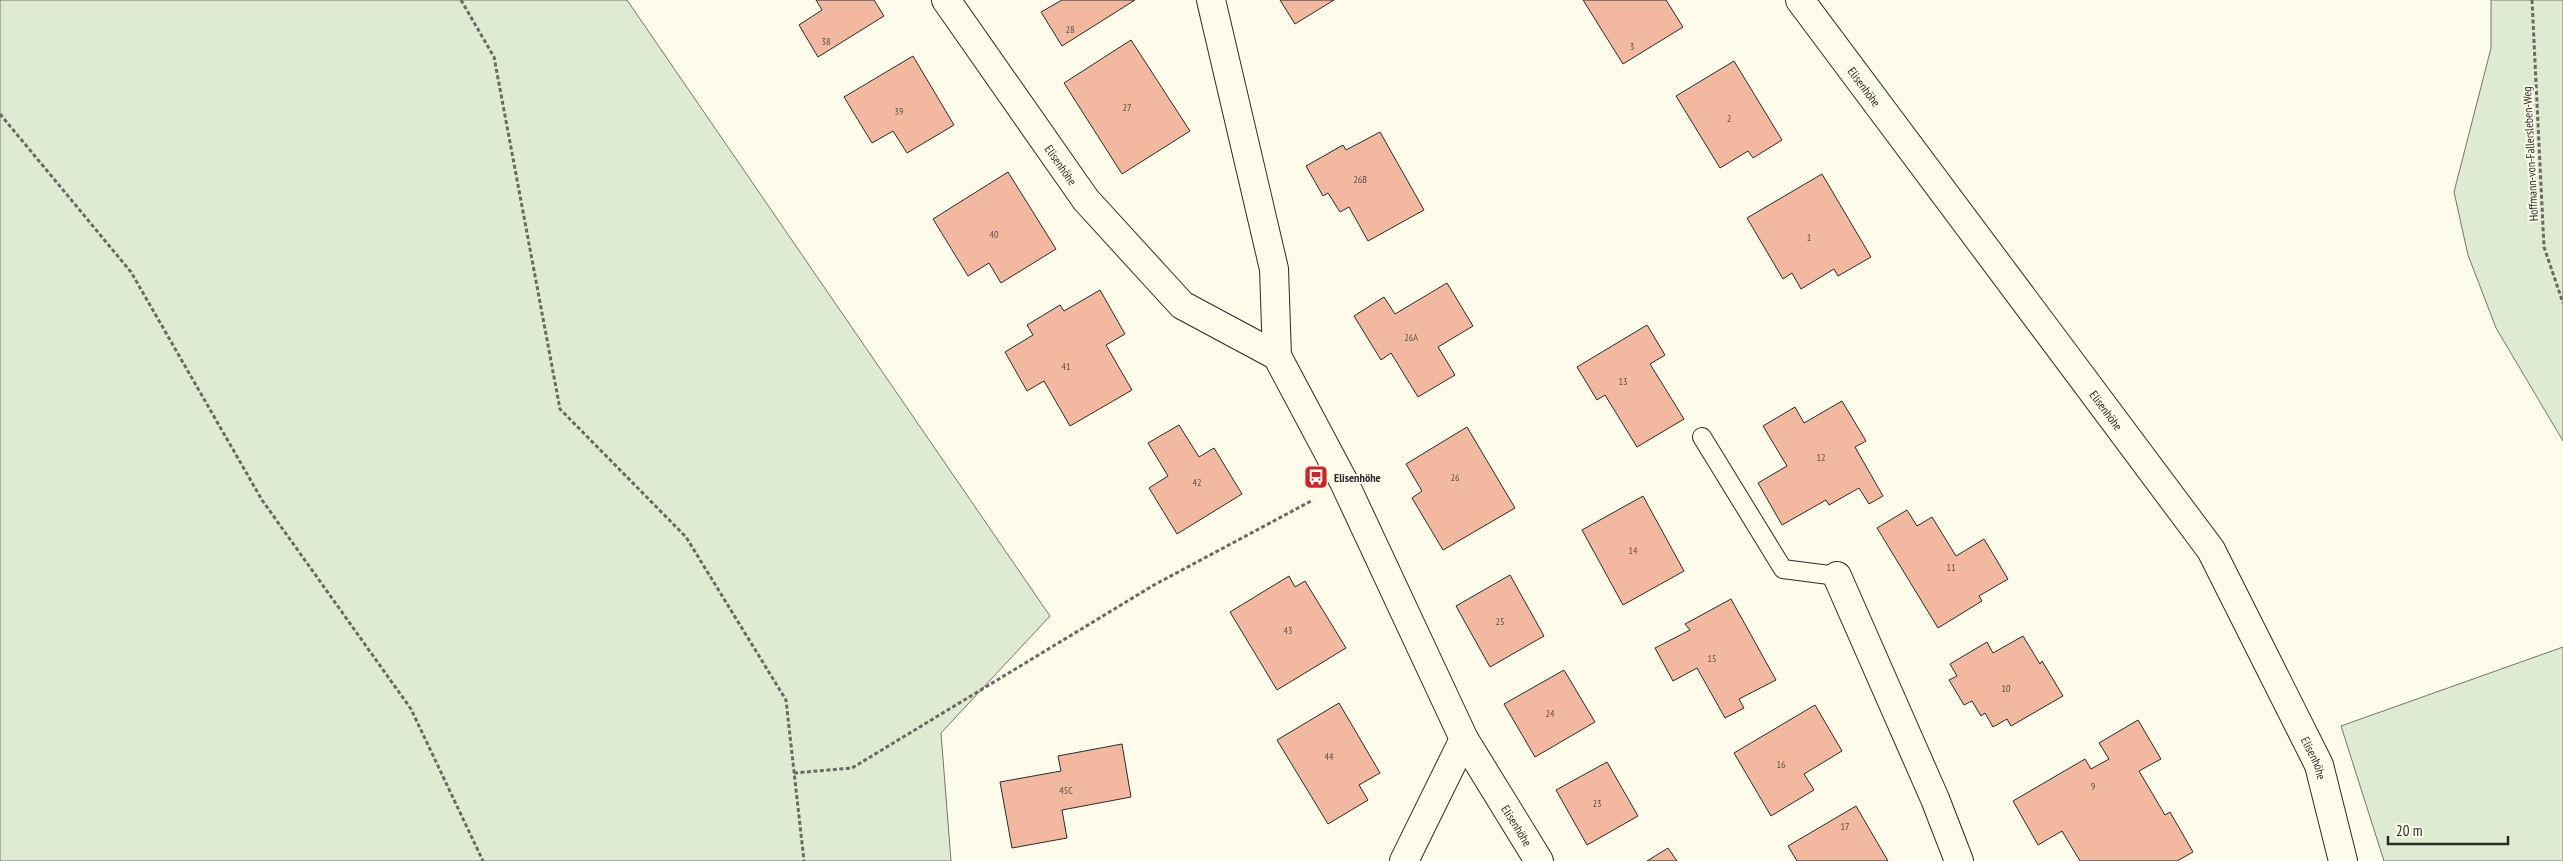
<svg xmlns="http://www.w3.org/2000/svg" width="2563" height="861" viewBox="0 0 2563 861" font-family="'PT Sans Narrow',sans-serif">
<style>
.green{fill:#deebd1;stroke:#74746e}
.building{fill:#f2b8a0;stroke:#2b2b2b}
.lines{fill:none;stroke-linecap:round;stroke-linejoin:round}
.lane-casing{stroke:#2b2b2b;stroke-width:20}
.street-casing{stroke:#2b2b2b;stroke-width:30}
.path{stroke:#6a6964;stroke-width:3;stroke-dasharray:4 2.5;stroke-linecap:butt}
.lane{stroke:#fdfbea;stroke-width:18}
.street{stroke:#fdfbea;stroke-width:28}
.labels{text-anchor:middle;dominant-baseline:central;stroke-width:4;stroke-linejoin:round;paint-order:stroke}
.number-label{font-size:10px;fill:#5d4e48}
.street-label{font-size:12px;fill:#2b2b2b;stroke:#fdfbea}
.poi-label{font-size:12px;font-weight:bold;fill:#2b2b2b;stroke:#fdfbea;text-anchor:start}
</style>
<rect width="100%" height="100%" fill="#fdfbea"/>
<!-- green -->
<path class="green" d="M0,0H627L1050,616L941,733L951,861H0Z
M2491,0H2563V441L2496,328L2468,255L2454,192L2491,48Z
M2563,647V861H2384L2341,726Z"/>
<!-- building -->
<path class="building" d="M816,0H874L884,16L818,57L799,25L822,10Z
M1062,0H1135L1062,46L1041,12Z
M1280,0H1334L1295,24Z
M1583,0H1666L1683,27L1623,64Z
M1131,40L1190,131L1122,174L1064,83Z
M913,56L954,125L907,153L893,131L872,143L844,97Z
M1734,61L1782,140L1753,158L1748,151L1720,168L1676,96Z
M1380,132L1424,210L1368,241L1349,207L1340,212L1328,193L1323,196L1306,166L1343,145L1346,150Z
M1008,172L1056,249L1001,283L989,263L968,276L933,219Z
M1822,174L1871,257L1838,276L1834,269L1801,289L1792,273L1783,279L1747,218Z
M1447,283L1473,326L1438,347L1455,375L1418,397L1391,353L1381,360L1354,316L1384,297L1395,314Z
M1100,290L1125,334L1106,345L1132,390L1070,426L1044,381L1027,391L1005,352L1033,335L1027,325L1060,305L1064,311Z
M1647,325L1665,355L1650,364L1684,419L1637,447L1605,395L1597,400L1577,367Z
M1842,401L1866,441L1855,447L1883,496L1869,504L1859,488L1829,505L1826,500L1782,525L1758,483L1787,466L1763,426L1795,407L1804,423Z
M1179,425L1199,457L1214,448L1242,494L1177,534L1149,488L1168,476L1148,443Z
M1467,427L1515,508L1443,550L1412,498L1422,491L1406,464Z
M1643,496L1684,571L1623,605L1582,530Z
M1907,510L1917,526L1932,517L1956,556L1984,539L2008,579L1979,596L1982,601L1938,628L1877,528Z
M1510,575L1544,636L1490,667L1456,606Z
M1289,576L1295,587L1305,581L1346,648L1277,690L1230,612Z
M1731,599L1776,680L1739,699L1744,708L1725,718L1697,668L1673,681L1655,648L1690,630L1685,624Z
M2023,636L2040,664L2042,661L2063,696L2011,726L2007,719L1993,727L1985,713L1981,716L1972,701L1964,705L1949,680L1957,676L1950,664L1987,642L1993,653Z
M1564,670L1595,722L1535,757L1504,704Z
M1339,703L1380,773L1359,785L1368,800L1328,824L1277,740Z
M1815,705L1842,751L1804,774L1814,790L1771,816L1734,753Z
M2138,720L2161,759L2139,771L2165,815L2170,812L2193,852L2177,861H2080L2062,831L2038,845L2013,801L2085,759L2091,769L2109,759L2099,743Z
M1122,744L1131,797L1062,810L1067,838L1012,848L1000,782L1061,771L1058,756Z
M1607,762L1638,816L1587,845L1556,790Z
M1856,806L1888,861H1797L1788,846Z
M1668,848L1677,861H1647Z"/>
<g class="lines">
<!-- lane casing -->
<g class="lane-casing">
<path id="lane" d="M1702,437L1783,569L1837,576"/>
</g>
<!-- street casing -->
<g class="street-casing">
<g id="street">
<path id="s1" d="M946,0L1086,200L1182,305L1277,356"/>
<path id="s2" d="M1211,0L1274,269L1277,356L1344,482L1464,739L1539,861"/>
<path id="s3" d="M1800,0L2211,550L2319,765L2343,861"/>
<path d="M1837,576L1935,799L1959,861"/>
<path d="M1404,861L1464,739"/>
</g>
</g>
<!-- path -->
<path class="path" d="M461,0L494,57L560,409L686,537L786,700L804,861
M2532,0L2544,247L2563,303
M0,114L131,272L262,500L411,709L483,861
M794,773L852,768L1154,585L1313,500"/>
<!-- lane -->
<use href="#lane" class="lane"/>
<!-- street -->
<use href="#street" class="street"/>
</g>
<!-- icons -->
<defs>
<g id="bus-square" transform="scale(1.25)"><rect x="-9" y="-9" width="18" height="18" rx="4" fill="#c62828" stroke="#fdfbea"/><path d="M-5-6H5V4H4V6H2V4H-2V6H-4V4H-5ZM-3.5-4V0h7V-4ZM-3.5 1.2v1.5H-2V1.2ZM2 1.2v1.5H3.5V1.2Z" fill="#fff"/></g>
</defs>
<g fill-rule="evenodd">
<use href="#bus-square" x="1316" y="477"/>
</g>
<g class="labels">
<!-- number labels -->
<g class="number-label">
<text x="1070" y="29">28</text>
<text x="826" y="41">38</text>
<text x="1632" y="46">3</text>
<text x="1127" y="107">27</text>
<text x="899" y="111">39</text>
<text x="1729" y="118">2</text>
<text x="1360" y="179">26B</text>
<text x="994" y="234">40</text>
<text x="1809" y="237">1</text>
<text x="1411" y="337">26A</text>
<text x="1066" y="366">41</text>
<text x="1623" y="381">13</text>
<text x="1821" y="457">12</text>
<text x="1455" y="477">26</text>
<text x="1197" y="482">42</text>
<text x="1633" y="550">14</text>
<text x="1951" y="567">11</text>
<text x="1500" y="621">25</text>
<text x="1288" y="630">43</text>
<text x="1712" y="658">15</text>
<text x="2006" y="688">10</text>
<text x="1550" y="713">24</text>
<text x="1329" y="756">44</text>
<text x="1781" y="764">16</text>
<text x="2093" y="786">9</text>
<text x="1066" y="790">45C</text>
<text x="1597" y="803">23</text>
<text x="1845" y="826">17</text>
</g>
<!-- street labels -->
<g class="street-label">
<text stroke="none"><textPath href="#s3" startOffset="108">Elisenhöhe</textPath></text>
<text transform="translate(2530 154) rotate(-93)">Hoffmann-von-Fallersleben-Weg</text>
<text stroke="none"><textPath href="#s1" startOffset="201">Elisenhöhe</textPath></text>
<text stroke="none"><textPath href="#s3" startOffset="512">Elisenhöhe</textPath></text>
<text stroke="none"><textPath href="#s3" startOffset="919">Elisenhöhe</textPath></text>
<text stroke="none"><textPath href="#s2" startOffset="891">Elisenhöhe</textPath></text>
</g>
<!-- poi labels -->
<g class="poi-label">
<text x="1334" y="477">Elisenhöhe</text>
</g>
</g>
<!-- scale -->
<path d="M2388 836v8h120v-8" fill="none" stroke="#2b2b2b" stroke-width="2.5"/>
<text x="2396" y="836" font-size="15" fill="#2b2b2b" stroke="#fdfbea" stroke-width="4" paint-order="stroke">20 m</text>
</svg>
